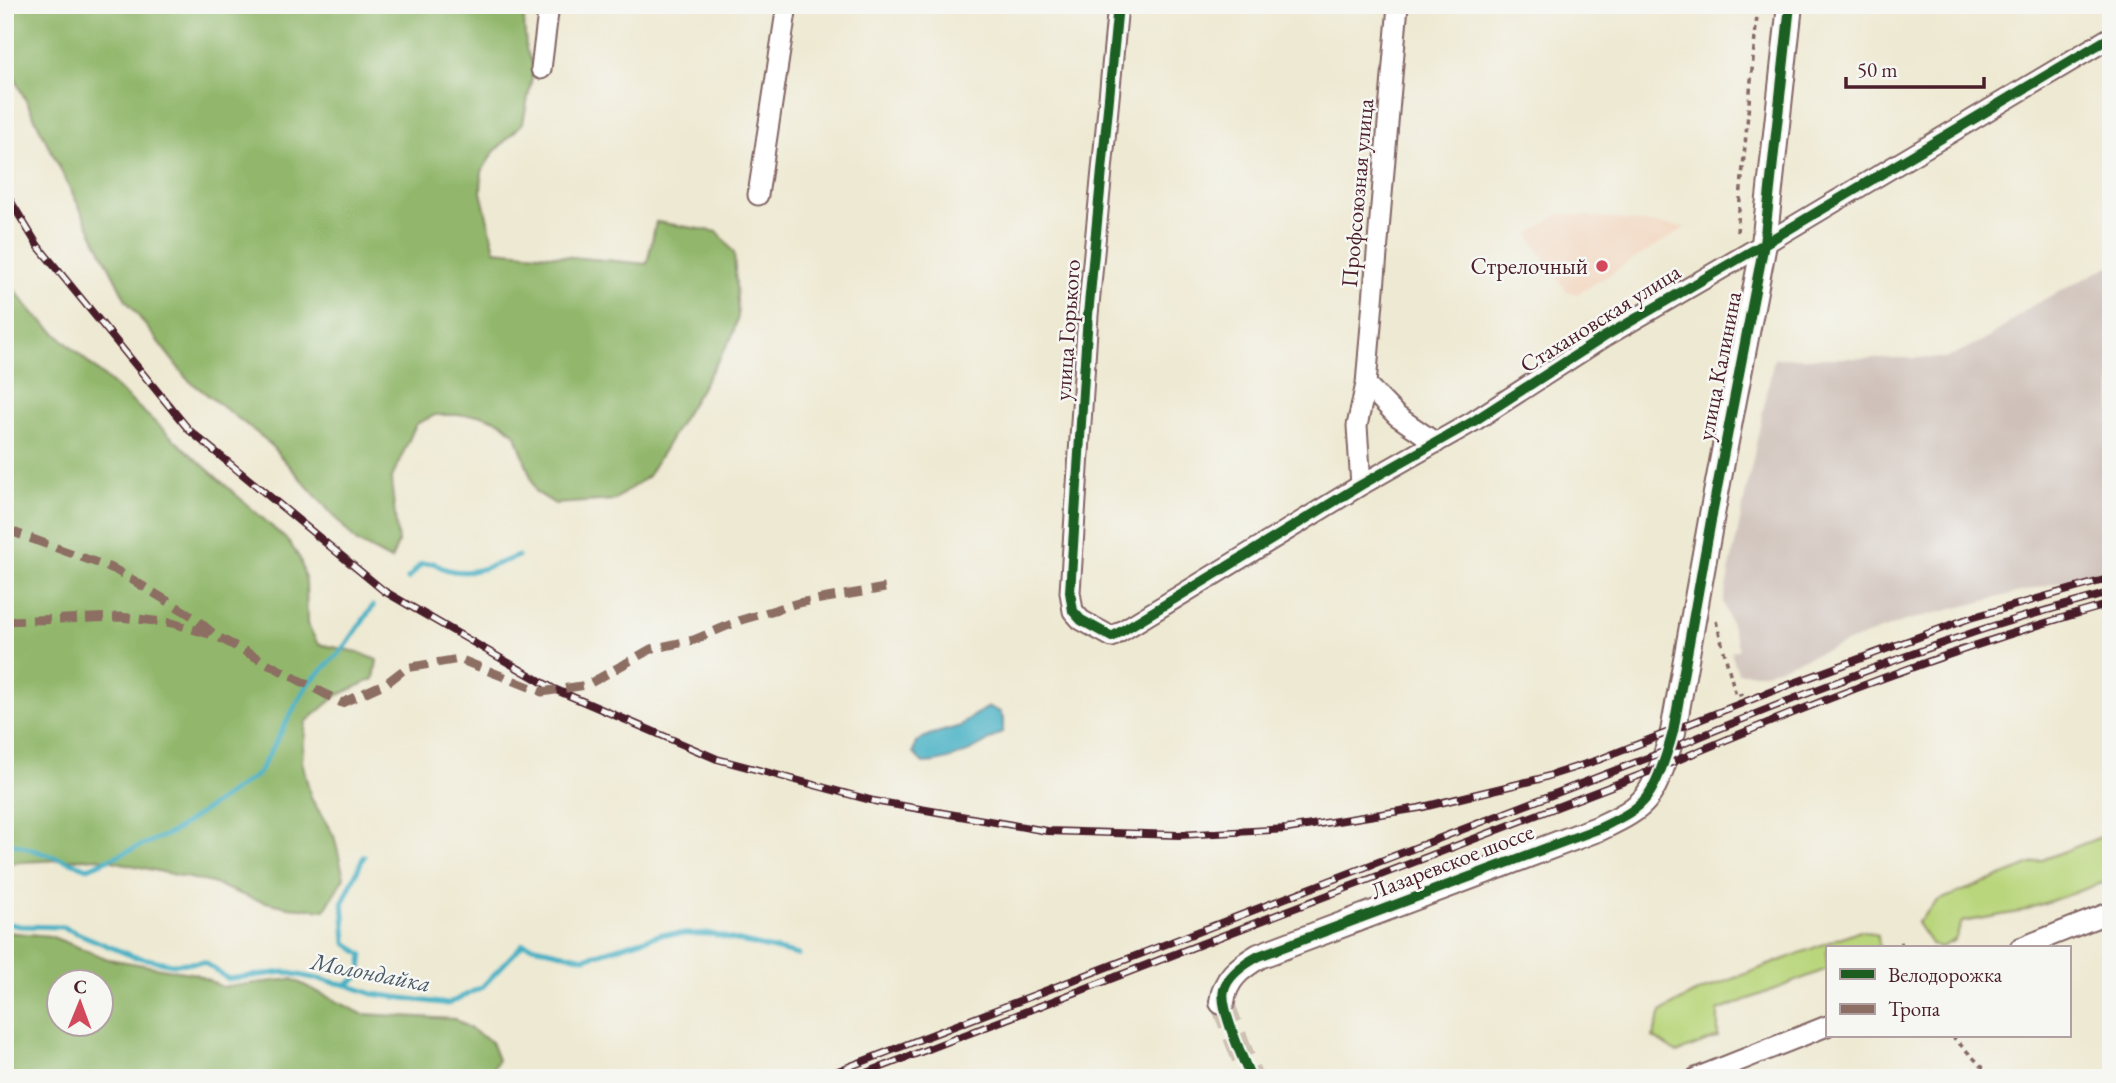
<svg xmlns="http://www.w3.org/2000/svg" width="2116" height="1083" viewBox="0 0 2116 1083" font-family="'EB Garamond',serif">
<style>
.built{fill:#f2d5bd}
.industrial{fill:#cfc1ba}
.green{fill:#b9d67c;stroke:#827a54;stroke-width:2}
.forest{fill:#92b76c;stroke:#6e6b4c;stroke-width:2;fill-rule:evenodd}
.water{fill:#45b0c4;stroke:#486878;stroke-width:2}
.lines{fill:none;stroke-linecap:round;stroke-linejoin:round}
.stream{stroke:#45b0c4;stroke-width:5}
.tertiary-tunnel{stroke:#cdc1b1;stroke-width:24;stroke-dasharray:24 12;stroke-linecap:butt}
.minor-casing{stroke:#836665;stroke-width:23}
.tertiary-casing{stroke:#836665;stroke-width:28}
.path{stroke:#836665;stroke-width:3.5;stroke-dasharray:5 5;stroke-linecap:butt}
.minor{stroke:#fff;stroke-width:19}
.tertiary{stroke:#fff;stroke-width:24}
.rail-casing{stroke:#4a1f2b;stroke-width:8}
.rail{stroke:#f6f6f2;stroke-width:5;stroke-dasharray:16;stroke-linecap:butt}
.quiet{stroke:#8d6e63;stroke-width:9;stroke-dasharray:18 9;stroke-linecap:butt}
.cycleway-casing{stroke:#f6f6f2;stroke-width:15}
.cycleway{stroke:#1b5e20;stroke-width:10}
.poi-dot{fill:#d1495b;stroke:#f6f6f2;stroke-width:2.5}
.labels{text-anchor:middle;dominant-baseline:central;stroke-width:5;stroke-linejoin:round;paint-order:stroke}
.street-label{font-size:23px;fill:#4a1f2b;stroke:#f6f6f2}
.poi-label{font-size:23px;fill:#4a1f2b;stroke:#f6f6f2;text-anchor:end}
.water-label{font-size:24px;font-style:italic;fill:#485968;stroke:#f6f6f2}
</style>
<rect width="100%" height="100%" fill="#f6f6f2"/>
<filter id="ink" filterUnits="userSpaceOnUse"><feTurbulence type="fractalNoise" baseFrequency=".0143" numOctaves="2"/><feDisplacementMap in="SourceGraphic" scale="14" xChannelSelector="R" yChannelSelector="G"/><feConvolveMatrix kernelMatrix="1 2 1 2 8 2 1 2 1" color-interpolation-filters="sRGB"/></filter>
<filter id="wash" filterUnits="userSpaceOnUse"><feTurbulence type="fractalNoise" baseFrequency=".00686" numOctaves="4" result="noise"/><feDisplacementMap in="SourceGraphic" scale="28" xChannelSelector="R" yChannelSelector="G"/><feGaussianBlur stdDeviation="1.57" result="paint"/><feColorMatrix in="noise" values="0 0 0 0 0 0 0 0 0 0 0 0 0 0 0 0 0 1.4 0 .05"/><feComposite in="paint" operator="in"/></filter>
<g filter="url(#wash)">
<rect width="100%" height="100%" fill="#eee9d2"/>
<!-- built -->
<path class="built" d="M1560,213L1686,227L1578,294L1567,292L1528,235Z"/>
<!-- industrial -->
<path class="industrial" d="M2111,265V569L1905,621L1765,673H1738L1731,652L1739,649L1723,602L1774,358H1947L1990,337L2033,305Z"/>
<!-- green -->
<path class="green" d="M2111,833V880L2019,912L1962,922L1955,940L1940,948L1932,945L1917,923L1937,901Z
M1860,930L1878,935L1879,948H1827V969L1718,1011V1037L1677,1053L1653,1037L1661,1012L1693,994Z"/>
<!-- forest -->
<path class="forest" d="M5,5H523L526,49L534,67L523,123L493,153L482,171L481,192L495,250L647,264L656,222L718,232L734,253L738,317L732,337L648,476L614,500L555,504L536,492L516,435L501,422L482,415H435L416,424L391,480L398,543L391,560L357,542L266,440L187,379L126,300L5,59Z
M5,278L33,313L289,542L300,559L306,582L307,624L318,644L358,652L377,660L374,679L338,695L306,722L302,761L311,798L334,836L344,877L325,910L288,907L253,899L212,883L99,858L5,863Z
M5,932L50,936L108,959L196,974L222,987L292,979L362,1014L455,1019L491,1042L498,1060L487,1078H5ZM60,982H102V1024H60Z"/>
<!-- water -->
<path class="water" d="M989,707L1000,712L1003,719V731C980,748 952,762 923,763L913,753L916,742L929,735L961,726L974,715Z"/>
<g class="lines">
<!-- stream -->
<path class="stream" d="M408,579L421,564L434,563C460,582 491,566 518,556
M5,843H12L88,868L173,832L258,774L307,685L345,647L373,606
M5,923L20,926L63,927L132,956L172,964L204,962L228,979L284,972L347,985L373,994L448,1004L482,987L523,944L584,958L662,934H711L798,955
M347,985L360,975L363,955L346,943L343,902L364,856"/>
</g>
</g>
<g filter="url(#ink)">
<g class="lines">
<!-- tertiary-tunnel -->
<path class="tertiary-tunnel" d="M1222,1002L1251,1078"/>
<!-- minor casing -->
<g class="minor-casing">
<path id="minor" d="M1118,5L1088,315L1070,592L1073,611L1081,620L1112,637L1361,485L1474,421L1604,337L1764,244L2111,37
M541,69L549,5
M758,195L787,5
M1366,384L1397,416L1436,443
M1361,485L1357,426L1366,384L1398,5
M2020,948L2111,912
M1696,1078L1827,1026"/>
</g>
<!-- tertiary casing -->
<g class="tertiary-casing">
<path id="tertiary" d="M1222,1002C1225,979 1239,968 1259,956L1600,828C1616,820 1635,812 1646,798C1658,783 1668,750 1673,732L1713,509L1764,244L1790,5"/>
</g>
<!-- path -->
<path class="path" d="M1737,232L1758,5
M1716,621L1736,696L1746,693
M1893,948L1892,946L1902,943
M1952,1036L1993,1078"/>
<!-- minor -->
<use href="#minor" class="minor"/>
<!-- tertiary -->
<use href="#tertiary" class="tertiary"/>
<!-- rail casing -->
<g class="rail-casing">
<path id="rail" d="M5,192L38,246L189,430L384,591L554,689L717,759L874,801L1047,831L1179,835L1287,829L1419,808L1539,779L1598,760L1775,690L1970,618L2111,578
M815,1078L838,1071L1668,750C1768,708 1869,668 1972,633C2018,617 2065,606 2111,592
M853,1078L1661,767C1808,705 1957,646 2111,604"/>
</g>
<!-- rail -->
<use href="#rail" class="rail"/>
<!-- quiet -->
<path class="quiet" d="M5,529L114,569L194,617L216,636L342,703L388,682L406,668L459,659L542,692L587,685L651,649L694,640L741,620L798,603L885,588
M5,621L120,617L172,623L213,635"/>
<!-- cycleway casing -->
<g class="cycleway-casing">
<path id="cycleway" d="M1118,5L1088,315L1070,592L1073,611L1081,620L1112,637L1361,485L1474,421L1604,337L1764,244L2111,37
M1251,1078C1243,1059 1219,1007 1224,990C1228,975 1246,963 1259,956L1600,828C1616,820 1635,812 1646,798C1658,783 1668,750 1673,732L1713,509L1764,244L1790,5"/>
</g>
<!-- cycleway -->
<use href="#cycleway" class="cycleway"/>
</g>
</g>
<!-- markers -->
<circle class="poi-dot" cx="1602" cy="266" r="7"/>
<g class="labels">
<!-- street labels -->
<g class="street-label">
<text transform="translate(1357 193) rotate(-85)">Профсоюзная улица</text>
<text transform="translate(1600 318) rotate(-32)">Стахановская улица</text>
<text transform="translate(1067 330) rotate(-86)">улица Горького</text>
<text transform="translate(1719 366) rotate(-79)">улица Калинина</text>
<text transform="translate(1452 861) rotate(-21)">Лазаревское шоссе</text>
</g>
<!-- poi labels -->
<g class="poi-label">
<text x="1588" y="266">Стрелочный</text>
</g>
<!-- water labels -->
<g class="water-label">
<text transform="translate(371 972) rotate(11)">Молондайка</text>
</g>
</g>
<!-- margin -->
<rect width="2116" height="1083" fill="none" stroke="#f6f6f2" stroke-width="28"/>
<!-- legend -->
<rect x="1826" y="946" width="245" height="91" fill="#f6f6f2" stroke="#b1a0a2" stroke-width="2"/>
<rect x="1840" y="969" width="35" height="10" fill="#1b5e20" stroke="#b1a0a2" stroke-width="2"/>
<text x="1888" y="982" font-size="21" fill="#4a1f2b">Велодорожка</text>
<rect x="1840" y="1004" width="35" height="10" fill="#8d6e63" stroke="#b1a0a2" stroke-width="2"/>
<text x="1888" y="1016" font-size="21" fill="#4a1f2b">Тропа</text>
<!-- north arrow -->
<g transform="translate(80 1003) rotate(1)"><circle r="33" fill="#f6f6f2" stroke="#b1a0a2" stroke-width="2"/>
<path d="M0-5L12 26L0 18L-12 26Z" fill="#d1495b"/>
<text y="-10" font-size="19" font-weight="bold" text-anchor="middle" fill="#4a1f2b">С</text>
</g>
<!-- scale -->
<path d="M1846 77v10h138v-10" fill="none" stroke="#4a1f2b" stroke-width="3.5"/>
<text x="1857" y="77" font-size="21" fill="#4a1f2b" stroke="#f6f6f2" stroke-width="5" paint-order="stroke">50 m</text>
</svg>
